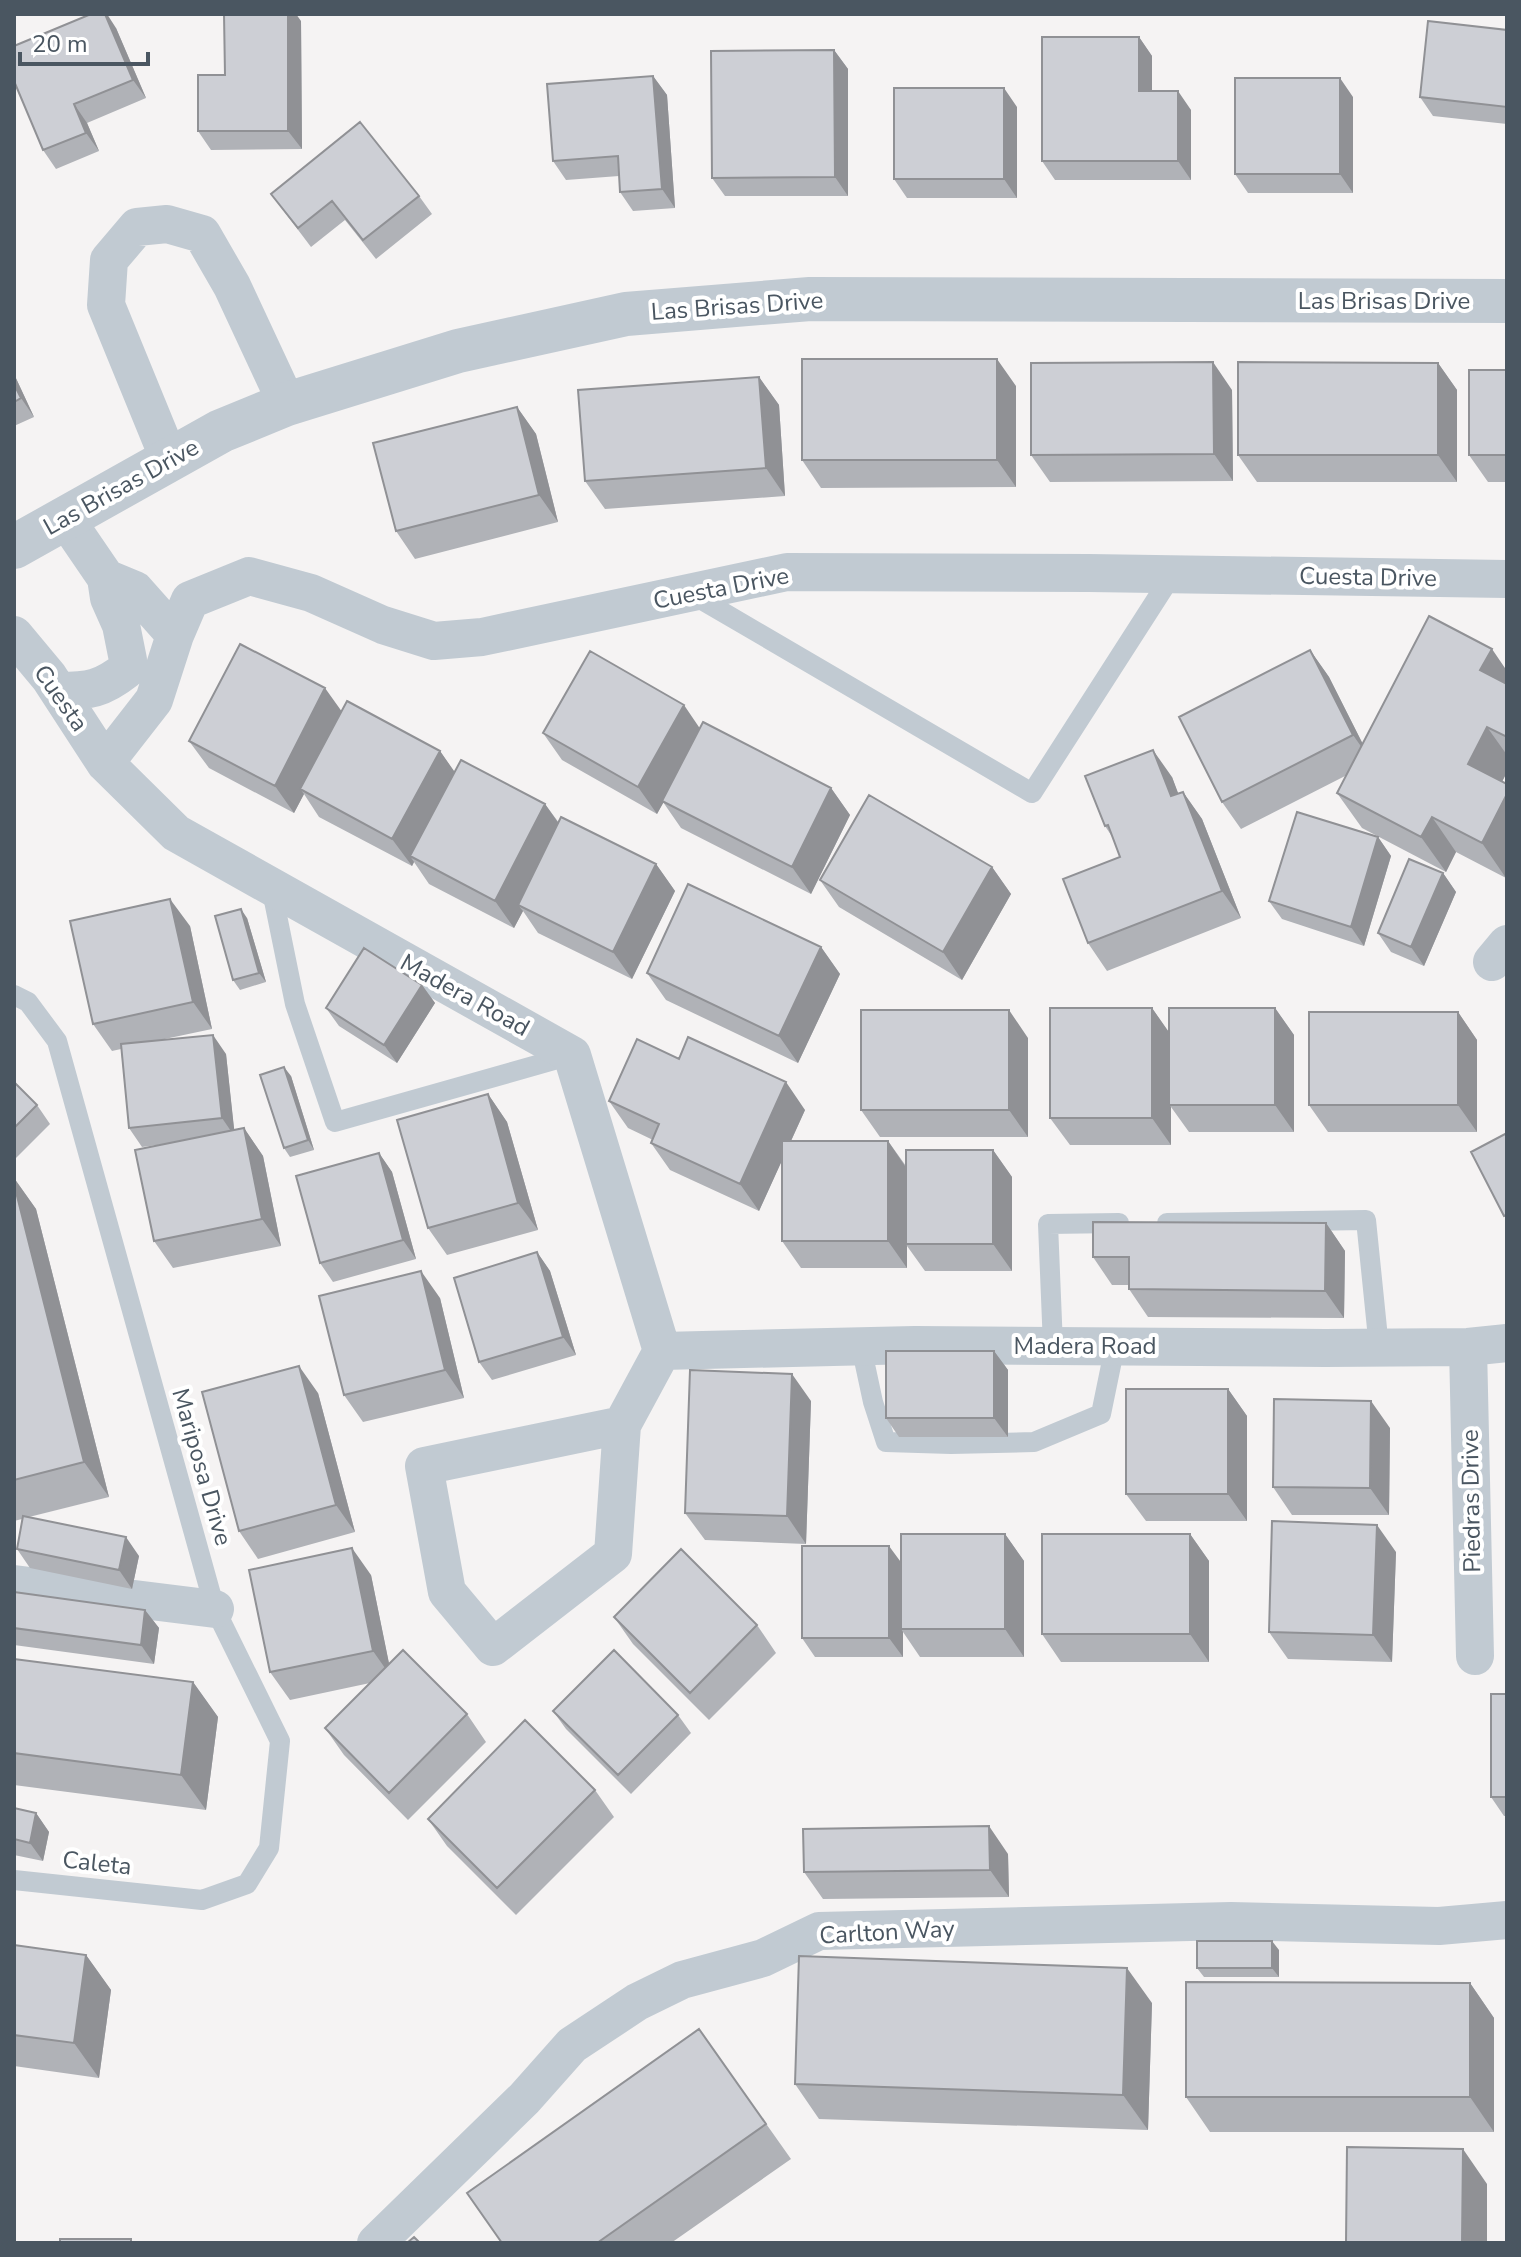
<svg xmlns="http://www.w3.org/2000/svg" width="1521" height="2257" viewBox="0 0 1521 2257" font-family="'Nunito Sans',sans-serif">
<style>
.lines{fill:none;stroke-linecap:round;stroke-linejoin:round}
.service{stroke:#c1cad2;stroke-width:20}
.minor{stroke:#c1cad2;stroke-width:38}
.tertiary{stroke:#c1cad2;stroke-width:44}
.wall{fill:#b0b2b7}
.shaded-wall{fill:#909195}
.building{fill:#cdcfd5;stroke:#909195;stroke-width:2}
.labels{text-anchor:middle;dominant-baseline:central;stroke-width:8;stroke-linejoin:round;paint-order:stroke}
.street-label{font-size:24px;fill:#4a5661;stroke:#fff}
</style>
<rect width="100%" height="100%" fill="#f5f3f3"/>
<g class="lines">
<!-- service -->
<path class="service" d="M690,593L1032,793L1172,575
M271,886L295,1004L335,1122L572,1055
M14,995L28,1002L57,1041L215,1609L280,1741L269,1848L247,1884L202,1900L14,1880
M1167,1223L1366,1220L1379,1348
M861,1346L873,1402L886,1442L951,1444L1034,1442L1101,1414L1115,1346
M1053,1346L1048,1224L1119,1223"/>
<!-- minor -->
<path class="minor" d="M169,459L106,305L109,260L137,227L167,224L202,234L232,286L287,404
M65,518L106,578L135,590L175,635
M14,635L49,677L105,763L176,833L572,1055L662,1351L622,1425
M59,691C89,691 102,689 126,670L128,660L121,625L109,598L106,578
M105,763L154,700L175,635L190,600L249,576L311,593L383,625L434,641L482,637L787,572L1089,573L1507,579
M1492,962L1507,944
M1468,1347L1475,1656
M662,1351L915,1345L1325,1348L1468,1347L1507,1343
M622,1425L613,1554L493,1647L447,1592L424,1466Z
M14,1584L215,1609
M376,2243L524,2099L572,2045L637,2002L682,1980L763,1958L819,1931L1231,1921L1439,1926L1507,1920"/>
<!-- tertiary -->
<path class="tertiary" d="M14,547L221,431L287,404L458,351L626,314L810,299L1507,301"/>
</g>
<!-- wall -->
<path class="wall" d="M301,21L302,149L211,150L198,131L225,75Z
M116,28L146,98L87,123L99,151L56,169L43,150Z
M1507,30V124L1433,116L1420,97Z
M1139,37L1152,56V91L1191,110V180H1055L1042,161Z
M834,50L848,69V196H725L712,178Z
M653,76L667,95L675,208L633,211L620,192L619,176L566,180L553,161Z
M1353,97V193H1248L1235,174Z
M1017,107V198H907L894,179Z
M271,194L419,196L432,214L376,259L345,220L311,247Z
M1438,363L1457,390V482H1257L1238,455Z
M1507,370V482H1488L1469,455Z
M14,374L34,417L14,426Z
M759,377L779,405L785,496L605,509L585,481Z
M1016,386V487L821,488L802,460Z
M1232,390L1233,481L1050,482L1031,455Z
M517,407L536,434L558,522L415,559L396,531Z
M1310,650L1329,677L1363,745L1507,671V772L1502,782L1507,784L1506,878L1456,852L1446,872L1362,828L1337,793L1347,775L1241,829L1222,802Z
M341,711L440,751L454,772L545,804L559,823L656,864L675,891L632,979L538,933L523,911L514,928L429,884L414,862L412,866L319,817L304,794L294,813L209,768L189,741Z
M700,728L831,788L850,815L811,894L681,828L663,802L657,814L562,760L543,733Z
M1172,777L1178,794L1183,792L1202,819L1241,918L1107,971L1088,943L1120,857L1113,838L1105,826Z
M1378,837L1391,856L1364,946L1282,919L1269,901Z
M992,867L1011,894L962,980L839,907L820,880Z
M1443,873L1456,892L1424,966L1391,952L1378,933Z
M247,918L266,982L240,990L233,980Z
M190,926L212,1029L160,1040L226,1054L234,1130L244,1128L263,1156L281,1246L173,1268L154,1241L165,1144L142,1147L129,1128L121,1049L112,1051L93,1024Z
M821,947L840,974L798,1063L666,1000L647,973Z
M422,985L435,1003L397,1063L339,1026L326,1008Z
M1152,1008L1169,1033L1275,1008L1294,1035V1132H1189L1171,1107V1145H1070L1050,1118Z
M1458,1012L1477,1040V1132H1328L1309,1105Z
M1028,1038V1137H880L861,1110Z
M679,1059L805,1110L791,1141H888L906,1166L993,1150L1012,1177V1271H925L907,1246V1268H801L782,1241V1160L759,1211L670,1170L651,1143L653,1140L628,1128L609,1101Z
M291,1076L314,1150L290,1157L284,1148Z
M14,1082L37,1105L50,1124L14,1160Z
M488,1094L507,1122L538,1230L447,1255L428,1228Z
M379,1153L392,1172L416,1259L333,1282L320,1263Z
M14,1178L36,1209L109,1497L29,1517L139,1556L132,1589L30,1568L17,1549L22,1519L14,1521Z
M1326,1223L1345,1251L1344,1318L1148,1317L1129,1289V1285H1112L1093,1257Z
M537,1252L550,1271L576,1355L492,1380L479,1362Z
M440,1298L464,1398L363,1422L344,1395Z
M994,1351L1008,1370V1437H899L886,1418Z
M1228,1389L1247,1416V1521H1146L1126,1494Z
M318,1393L355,1532L258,1559L239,1531Z
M811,1401L806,1544L705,1540L685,1513Z
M1390,1428L1389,1515H1292L1273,1487Z
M1005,1534L1024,1561V1657H920L903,1632V1657H815L802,1638L901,1562Z
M1190,1534L1209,1561V1662H1061L1042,1634Z
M1396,1552L1392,1662L1288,1659L1269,1632Z
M371,1575L389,1664L467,1714L486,1742L408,1820L344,1755L325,1728L370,1683L290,1700L270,1672Z
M14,1592L145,1610L159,1628L154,1664L14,1645Z
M614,1617L757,1625L776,1653L709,1720L633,1644Z
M14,1659L193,1682L218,1717L206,1810L14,1785Z
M1507,1694V1816H1504L1491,1797Z
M553,1711L678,1715L691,1733L631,1794L566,1729Z
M595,1790L614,1817L516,1915L447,1846L428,1819Z
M14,1808L36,1813L49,1832L43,1861L14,1855Z
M1008,1854L1009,1897L823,1899L804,1872Z
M14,1945L86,1955L111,1990L99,2078L14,2066Z
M1279,1950V1977H1204L1197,1968Z
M1470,1983L1494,2018V2132H1210L1186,2097Z
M1152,2003L1148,2130L819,2119L795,2084Z
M699,2029L791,2159L671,2243H502Z"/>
<!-- shaded-wall -->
<path class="shaded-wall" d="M105,14H107L116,28L146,98L133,80Z
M288,14H296L301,21L302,149L288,131Z
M1139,37L1152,56V110L1139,91Z
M834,50L848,69V196L835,177Z
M653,76L667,95L675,208L662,189Z
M1340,78L1353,97V193L1340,174Z
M1004,88L1017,107V198L1004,179Z
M1178,91L1191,110V180L1178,161Z
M74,104L87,123L99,151L86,133Z
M997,359L1016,386V487L997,460Z
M1213,362L1232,390L1233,481L1214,454Z
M1438,363L1457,390V482L1438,455Z
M14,374L34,417L21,398L14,384Z
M759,377L779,405L785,496L766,468Z
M517,407L536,434L558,522L539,495Z
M1492,649L1507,671V701L1480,670Z
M1310,650L1329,677L1372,762L1353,735Z
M325,688L345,716L300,789L304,794L294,813L275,786Z
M684,705L703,733L657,814L638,787Z
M1487,727L1507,755V772L1493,799L1468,764Z
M1153,750L1172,777L1190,824L1171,796Z
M440,751L459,778L410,856L414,862L412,866L392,839Z
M831,788L850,815L811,894L792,867Z
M1183,792L1202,819L1241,918L1222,891Z
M1507,794V877L1506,878L1482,843Z
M545,804L564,831L518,905L523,911L514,928L495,901Z
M1432,817L1456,852L1446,872L1421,837Z
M1378,837L1391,856L1364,946L1351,927Z
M656,864L675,891L632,979L613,952Z
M992,867L1011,894L962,980L943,952Z
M1443,873L1456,892L1424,966L1411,947Z
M170,899L190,926L212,1029L193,1002Z
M241,909L247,918L266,982L259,973Z
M821,947L840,974L798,1063L779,1036Z
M422,985L435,1003L397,1063L384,1045Z
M1152,1008L1171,1035L1169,1105L1171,1107V1145L1152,1118Z
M1275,1008L1294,1035V1132L1275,1105Z
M1009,1010L1028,1038V1137L1009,1110Z
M1458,1012L1477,1040V1132L1458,1105Z
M213,1035L226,1054L235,1137L222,1118Z
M284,1067L291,1076L314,1150L308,1140Z
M786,1082L805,1110L759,1211L740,1184Z
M488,1094L507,1122L538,1230L518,1203Z
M244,1128L263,1156L281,1246L262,1219Z
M888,1141L907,1169L906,1244L907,1246V1268L888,1241Z
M993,1150L1012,1177V1271L993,1244Z
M379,1153L392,1172L416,1259L403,1240Z
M14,1178L36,1209L109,1497L84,1462L14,1184Z
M1326,1223L1345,1251L1344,1318L1325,1291Z
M537,1252L550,1271L576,1355L563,1337Z
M421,1271L440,1298L464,1398L445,1370Z
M994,1351L1008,1370V1437L994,1418Z
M299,1366L318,1393L355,1532L336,1505Z
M792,1374L811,1401L806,1544L787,1516Z
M1228,1389L1247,1416V1521L1228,1494Z
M1371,1401L1390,1428L1389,1515L1370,1488Z
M1377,1525L1396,1552L1392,1662L1373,1635Z
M1005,1534L1024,1561V1657L1005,1629Z
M1190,1534L1209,1561V1662L1190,1634Z
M126,1537L139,1556L132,1589L119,1570Z
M889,1546L903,1565L901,1629L903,1632V1657L889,1638Z
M352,1548L371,1575L392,1678L373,1651Z
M145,1610L159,1628L154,1664L141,1645Z
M193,1682L218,1717L206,1810L181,1775Z
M36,1813L49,1832L43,1861L30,1843Z
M989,1826L1008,1854L1009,1897L990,1870Z
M1272,1941L1279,1950V1977L1272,1968Z
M86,1955L111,1990L99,2078L74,2043Z
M1127,1968L1152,2003L1148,2130L1123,2095Z
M1470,1983L1494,2018V2132L1470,2097Z
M1463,2149L1487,2184V2243H1462Z"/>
<!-- building -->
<path class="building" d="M91,14H105L133,80L74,104L86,133L43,150L14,81V46Z
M224,14H288V131H198V75H225Z
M1428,21L1507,30V107L1420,97Z
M1042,37H1139V91H1178V161H1042Z
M834,50L835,177L712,178L711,51Z
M653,76L662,189L620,192L618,156L553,161L547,84Z
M1235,78H1340V174H1235Z
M894,88H1004V179H894Z
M360,122L419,196L363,240L332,201L298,228L271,194Z
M802,359H997V460H802Z
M1213,362L1214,454L1031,455V363Z
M1238,362L1438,363V455H1238Z
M1469,370H1507V455H1469Z
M759,377L766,468L585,481L578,390Z
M14,384L21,398L14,402Z
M517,407L539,495L396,531L373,443Z
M1429,616L1492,649L1480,670L1507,684V737L1487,727L1468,764L1507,784V794L1482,843L1432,817L1421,837L1337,793Z
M240,644L325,688L275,786L189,741Z
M1310,650L1353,735L1222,802L1179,717Z
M590,651L684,705L638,787L543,733Z
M347,701L440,751L392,839L300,789Z
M703,722L831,788L792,867L662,801Z
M1153,750L1171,796L1183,792L1222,891L1088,943L1063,879L1120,857L1108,825L1105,826L1085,776Z
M461,760L545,804L495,901L410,856Z
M869,795L992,867L943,952L820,880Z
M1297,812L1378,837L1351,927L1269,901Z
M561,817L656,864L613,952L518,905Z
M1409,859L1443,873L1411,947L1378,933Z
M688,884L821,947L779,1036L647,973Z
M170,899L193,1002L93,1024L70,921Z
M241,909L259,973L233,980L215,916Z
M364,948L422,985L384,1045L326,1008Z
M1050,1008H1152V1118H1050Z
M1169,1008H1275V1105H1169Z
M861,1010H1009V1110H861Z
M1309,1012H1458V1105H1309Z
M213,1035L222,1118L129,1128L121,1044Z
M688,1037L786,1082L740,1184L651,1143L659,1124L609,1101L637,1039L679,1059Z
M284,1067L308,1140L284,1148L260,1075Z
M14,1082L37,1105L14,1128Z
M488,1094L518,1203L428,1228L397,1120Z
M244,1128L262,1219L154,1241L135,1150Z
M1507,1133V1215L1504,1216L1471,1152Z
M782,1141H888V1241H782Z
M906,1150H993V1244H906Z
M379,1153L403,1240L320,1263L296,1176Z
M14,1184L84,1462L14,1480Z
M1093,1222L1326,1223L1325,1291L1129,1289V1257H1093Z
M537,1252L563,1337L479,1362L454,1278Z
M421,1271L445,1370L344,1395L319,1296Z
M886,1351H994V1418H886Z
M299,1366L336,1505L239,1531L202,1392Z
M690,1370L792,1374L787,1516L685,1513Z
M1126,1389H1228V1494H1126Z
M1274,1399L1371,1401L1370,1488L1273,1487Z
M23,1516L126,1537L119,1570L17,1549Z
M1272,1521L1377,1525L1373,1635L1269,1632Z
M901,1534H1005V1629H901Z
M1042,1534H1190V1634H1042Z
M802,1546H889V1638H802Z
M352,1548L373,1651L270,1672L249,1570Z
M681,1549L757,1625L690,1693L614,1617Z
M14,1592L145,1610L141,1645L14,1628Z
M403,1650L467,1714L389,1793L325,1728Z
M614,1650L678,1715L618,1775L553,1711Z
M14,1659L193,1682L181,1775L14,1753Z
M1491,1694H1507V1797H1491Z
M525,1720L595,1790L497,1888L428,1819Z
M14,1808L36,1813L30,1843L14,1839Z
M989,1826L990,1870L804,1872L803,1829Z
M1197,1941H1272V1968H1197Z
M14,1945L86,1955L74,2043L14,2035Z
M799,1956L1127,1968L1123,2095L795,2084Z
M1186,1982L1470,1983V2097H1186Z
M699,2029L766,2124L597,2243H502L467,2193Z
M1347,2147L1463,2149L1462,2243H1346Z
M414,2237L420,2243H407Z
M60,2239H131V2243H60Z"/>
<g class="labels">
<!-- street labels -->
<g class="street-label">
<text x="1384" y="301">Las Brisas Drive</text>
<text transform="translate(737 306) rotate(-4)">Las Brisas Drive</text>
<text transform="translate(121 487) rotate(-29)">Las Brisas Drive</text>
<text transform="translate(1368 577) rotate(1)">Cuesta Drive</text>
<text transform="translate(721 588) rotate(-11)">Cuesta Drive</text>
<text transform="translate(61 698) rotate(55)">Cuesta</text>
<text transform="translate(465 995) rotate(29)">Madera Road</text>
<text x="1085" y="1346">Madera Road</text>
<text transform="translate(202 1467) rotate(74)">Mariposa Drive</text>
<text transform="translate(1471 1501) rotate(-91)">Piedras Drive</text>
<text transform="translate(97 1863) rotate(6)">Caleta</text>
<text transform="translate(887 1932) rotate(-3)">Carlton Way</text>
</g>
</g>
<!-- border -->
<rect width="1521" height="2257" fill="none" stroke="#4a5661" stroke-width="32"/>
<!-- scale -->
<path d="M20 52v12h128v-12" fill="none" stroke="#4a5661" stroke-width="4"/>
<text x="32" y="52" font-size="24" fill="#4a5661" stroke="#ffffff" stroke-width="6" paint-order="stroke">20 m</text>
</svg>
